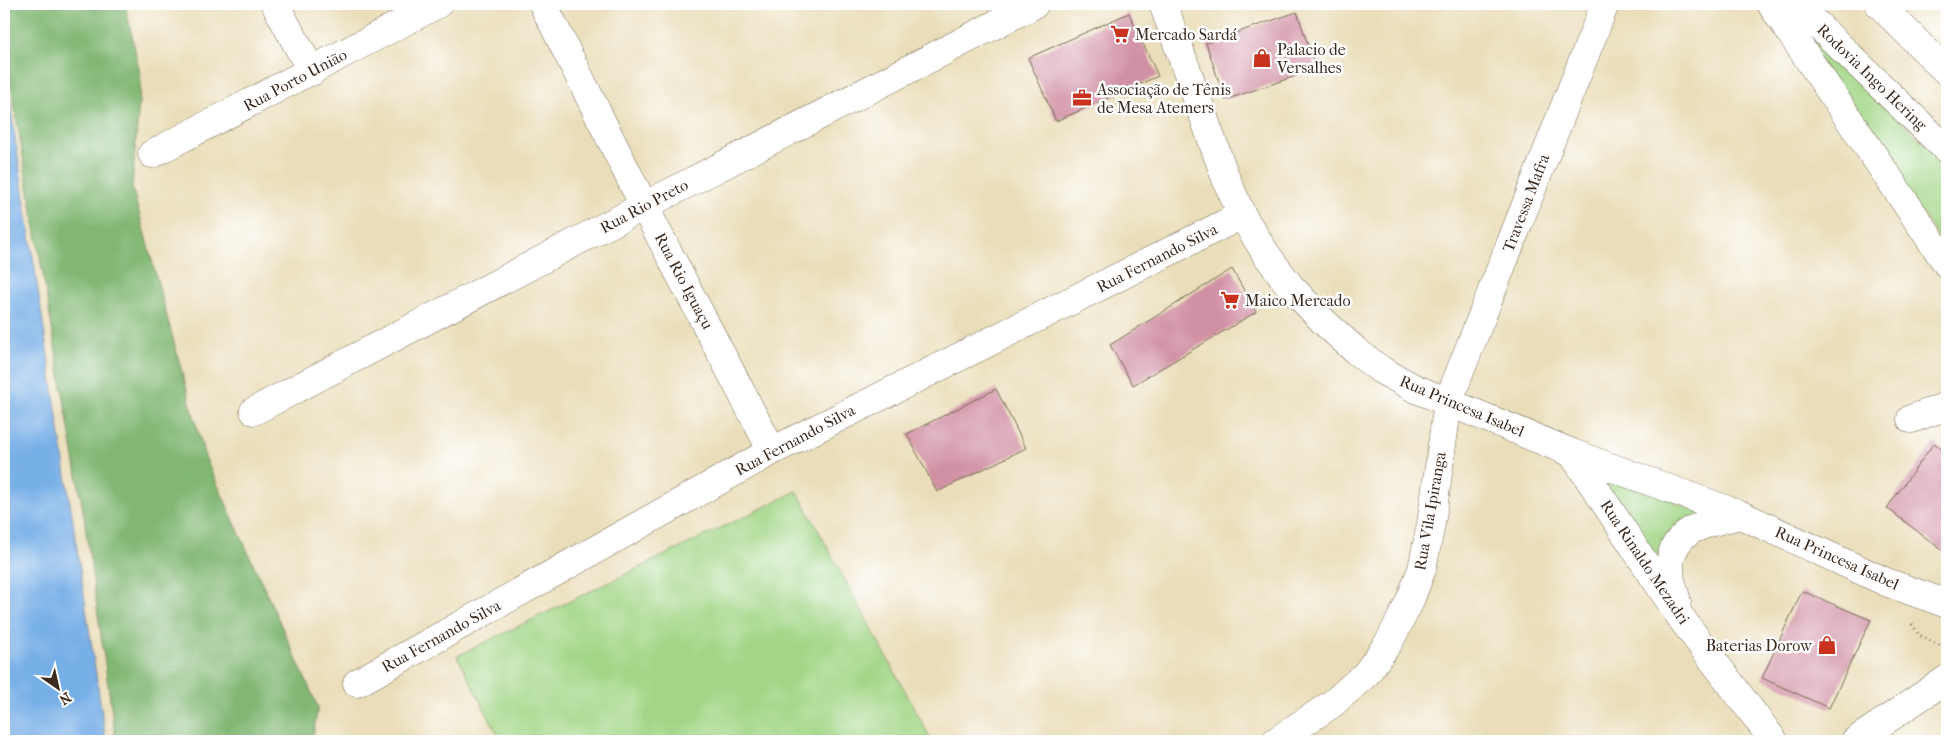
<svg xmlns="http://www.w3.org/2000/svg" width="1951" height="745" viewBox="0 0 1951 745" font-family="'IM FELL French Canon',serif">
<style>
.green{fill:#a2d686;stroke:#6e8052}
.forest{fill:#81b773;stroke:#5e7048}
.water{fill:#77afe7;stroke:#596c82}
.building{fill:#d191a5}
.lines{fill:none;stroke-linecap:round;stroke-linejoin:round}
.minor-casing{stroke:#786955;stroke-width:29}
.highway-casing{stroke:#786955;stroke-width:29}
.path{stroke:#786955;stroke-width:3;stroke-dasharray:1 4;stroke-linecap:butt}
.minor{stroke:#fff;stroke-width:28}
.highway{stroke:#fff;stroke-width:28}
.labels{text-anchor:middle;dominant-baseline:central;stroke-width:5;stroke-linejoin:round;paint-order:stroke}
.poi-label{font-size:16px;fill:#3b2a1e;stroke:#fff;text-anchor:start}
.street-label{font-size:16px;fill:#3b2a1e;stroke:#fff}
</style>
<rect width="100%" height="100%" fill="#fff"/>
<filter id="ink" filterUnits="userSpaceOnUse"><feTurbulence type="fractalNoise" baseFrequency=".02" numOctaves="2"/><feDisplacementMap in="SourceGraphic" scale="10" xChannelSelector="R" yChannelSelector="G"/><feConvolveMatrix kernelMatrix="1 2 1 2 8 2 1 2 1" color-interpolation-filters="sRGB"/></filter>
<filter id="wash" filterUnits="userSpaceOnUse"><feTurbulence type="fractalNoise" baseFrequency=".0096" numOctaves="4" result="noise"/><feDisplacementMap in="SourceGraphic" scale="20" xChannelSelector="R" yChannelSelector="G"/><feGaussianBlur stdDeviation="1.12" result="paint"/><feColorMatrix in="noise" values="0 0 0 0 0 0 0 0 0 0 0 0 0 0 0 0 0 1.4 0 .05"/><feComposite in="paint" operator="in"/></filter>
<g filter="url(#wash)">
<rect width="100%" height="100%" fill="#eadeba"/>
<!-- green -->
<path class="green" d="M1782,4L1947,166V251Z
M1590,464L1715,520L1668,573Z
M797,491L932,741H501L457,656Z"/>
<!-- forest -->
<path class="forest" d="M4,4H125L141,78L132,187L205,457L318,707L312,741H116L84,517L4,45Z"/>
<!-- water -->
<path class="water" d="M4,64L106,741H4Z"/>
<g id="blocks">
<!-- building -->
<path class="building" d="M1297,12L1316,69L1225,100L1206,43Z
M1129,13L1158,76L1056,121L1028,58Z
M1232,269L1256,312L1133,385L1110,345Z
M996,389L1026,448L937,492L907,434Z
M1934,443L1947,453V554L1887,508Z
M1802,591L1871,620L1829,708L1762,678Z"/>
</g>
</g>
<g filter="url(#ink)">
<use href="#blocks" fill-opacity="0" stroke="#786955" stroke-width="1"/>
<g class="lines">
<!-- minor casing -->
<g class="minor-casing">
<path id="minor" d="M275,4L312,72
M543,4L644,206L772,451
M1163,4L1226,179L1242,215L1266,254L1290,286L1324,322L1356,351L1381,370L1414,388L1572,453L1741,515L1886,582L1947,604
M1879,4L1947,72
M152,154L438,4
M254,411L644,206L1035,4
M1911,419L1947,406
M1572,453L1681,618L1774,741
M1677,602C1675,592 1670,581 1670,571C1669,527 1708,523 1741,515
M357,683L772,451L1242,215
M1276,741L1332,704L1366,674L1389,642L1409,603L1422,569L1431,524L1448,402L1605,4
M1855,741L1947,679"/>
</g>
<!-- highway casing -->
<g class="highway-casing">
<path id="highway" d="M1771,4L1947,264
M1796,4L1947,150"/>
</g>
<!-- path -->
<path class="path" d="M1912,624L1919,635L1947,649"/>
<!-- minor -->
<use href="#minor" class="minor"/>
<!-- highway -->
<use href="#highway" class="highway"/>
</g>
</g>
<!-- icons -->
<defs>
<g id="supermarket-bare" transform="scale(1.5)"><path d="M-6-5.5h2.5l.6 2H6L4.5 2H-2.5L-4.4-4H-6ZM-1.5 3.2a1.3 1.3 0 1 0 .1 0ZM3 3.2a1.3 1.3 0 1 0 .1 0Z" fill="#c8321e" stroke="#fff" stroke-width="2.5" paint-order="stroke"/></g>
<g id="shop-bare" transform="scale(1.5)"><path d="M-5-2.5h2.3a2.7 3.5 0 0 1 5.4 0H5L5.5 6h-11ZM-1.5-2.5h3a1.5 2.3 0 0 0-3 0Z" fill="#c8321e" stroke="#fff" stroke-width="2.5" paint-order="stroke"/></g>
<g id="office-bare" transform="scale(1.5)"><path d="M-6-3h4V-5.5h4V-3h4V5H-6ZM-1-4.5V-3h2v-1.5ZM-6 0V1H6V0Z" fill="#c8321e" stroke="#fff" stroke-width="2.5" paint-order="stroke"/></g>
</defs>
<g fill-rule="evenodd">
<use href="#supermarket-bare" x="1120" y="34"/>
<use href="#shop-bare" x="1262" y="58"/>
<use href="#office-bare" x="1082" y="98"/>
<use href="#supermarket-bare" x="1230" y="300"/>
<use href="#shop-bare" x="1827" y="645"/>
</g>
<g class="labels">
<!-- poi labels -->
<g class="poi-label">
<text x="1135" y="34">Mercado Sardá</text>
<text x="1277" y="49">Palacio de<tspan x="1277" dy="18">Versalhes</tspan></text>
<text x="1097" y="89">Associação de Tênis<tspan x="1097" dy="18">de Mesa Atemers</tspan></text>
<text x="1245" y="300">Maico Mercado</text>
<text x="1812" y="645" text-anchor="end">Baterias Dorow</text>
</g>
<!-- street labels -->
<g class="street-label">
<text transform="translate(1872 77) rotate(44)">Rodovia Ingo Hering</text>
<text transform="translate(295 80) rotate(-28)">Rua Porto União</text>
<text transform="translate(1526 203) rotate(-69)">Travessa Mafra</text>
<text transform="translate(644 206) rotate(-28)">Rua Rio Preto</text>
<text transform="translate(1157 258) rotate(-27)">Rua Fernando Silva</text>
<text transform="translate(684 281) rotate(62)">Rua Rio Iguaçu</text>
<text transform="translate(1462 406) rotate(23)">Rua Princesa Isabel</text>
<text transform="translate(795 440) rotate(-28)">Rua Fernando Silva</text>
<text transform="translate(1430 511) rotate(-80)">Rua Vila Ipiranga</text>
<text transform="translate(1837 558) rotate(24)">Rua Princesa Isabel</text>
<text transform="translate(1645 562) rotate(56)">Rua Rinaldo Mezadri</text>
<text transform="translate(441 636) rotate(-29)">Rua Fernando Silva</text>
</g>
</g>
<!-- margin -->
<rect width="1951" height="745" fill="none" stroke="#fff" stroke-width="20"/>
<!-- north arrow -->
<g transform="translate(58 688) rotate(146)" stroke="#ffffff" stroke-width="4" paint-order="stroke">
<path d="M0-4L9 19L0 12L-9 19Z" fill="#3b2a1e"/>
<text y="-8" font-size="14" font-weight="bold" text-anchor="middle" fill="#3b2a1e">N</text>
</g>
</svg>
